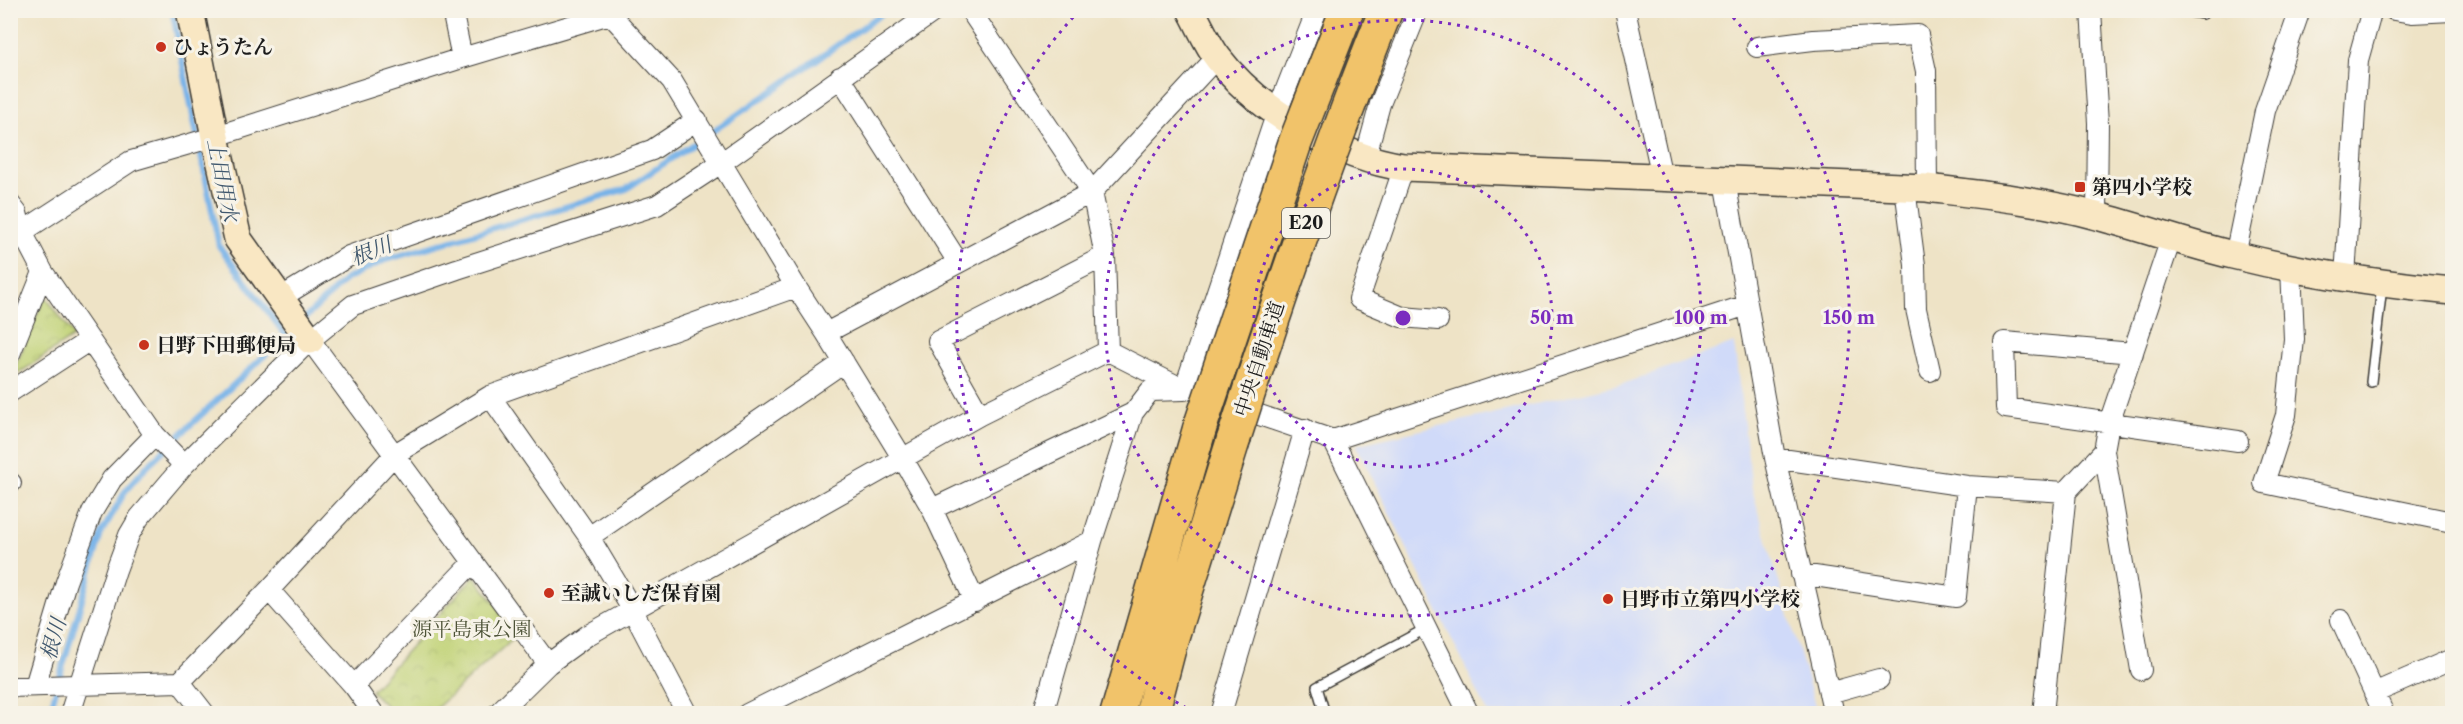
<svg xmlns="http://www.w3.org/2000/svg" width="2463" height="724" viewBox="0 0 2463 724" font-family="'Libre Caslon Text','Noto Serif JP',serif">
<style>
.built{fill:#d0daf9}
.park{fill:url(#park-crowns);stroke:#6e7748;stroke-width:1.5}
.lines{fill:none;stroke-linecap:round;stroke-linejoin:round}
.stream{stroke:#77b2e8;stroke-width:6}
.lane-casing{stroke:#3c3a36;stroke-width:12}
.street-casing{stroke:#3c3a36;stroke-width:22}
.secondary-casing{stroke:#3c3a36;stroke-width:30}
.highway-casing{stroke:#3c3a36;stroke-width:36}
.lane{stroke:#fff;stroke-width:9}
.street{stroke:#fff;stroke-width:20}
.secondary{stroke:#f9e7c3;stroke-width:27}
.highway{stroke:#f1c36a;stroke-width:33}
.highway-bridge-casing{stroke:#3c3a36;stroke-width:36;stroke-linecap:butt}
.highway-bridge{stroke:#f1c36a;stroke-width:33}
.ring{fill:none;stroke:#7b2cbf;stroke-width:3;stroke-dasharray:3 6}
.poi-dot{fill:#c8321e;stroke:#f7f3e8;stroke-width:2}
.labels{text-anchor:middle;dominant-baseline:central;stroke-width:6;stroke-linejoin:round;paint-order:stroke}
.shield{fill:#f7f3e8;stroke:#5e5c59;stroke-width:1.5}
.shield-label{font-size:18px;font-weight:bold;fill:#1c1c1c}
.poi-label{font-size:20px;font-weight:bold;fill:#1c1c1c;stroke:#f7f3e8;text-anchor:start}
.street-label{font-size:20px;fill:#1c1c1c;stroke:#f7f3e8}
.park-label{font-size:20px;fill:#4d5337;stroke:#f7f3e8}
.water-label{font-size:21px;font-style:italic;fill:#40586e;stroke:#f7f3e8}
.centre{fill:#7b2cbf;stroke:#f7f3e8;stroke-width:3}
.ring-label{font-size:18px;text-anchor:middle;font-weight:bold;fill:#7b2cbf;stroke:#f7f3e8;stroke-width:6;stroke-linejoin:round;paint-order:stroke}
</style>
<defs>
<pattern id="park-crowns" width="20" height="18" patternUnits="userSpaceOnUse" patternTransform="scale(1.5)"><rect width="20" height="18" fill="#c0d275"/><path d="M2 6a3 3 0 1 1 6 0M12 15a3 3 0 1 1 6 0" fill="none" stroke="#a4b465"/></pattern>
</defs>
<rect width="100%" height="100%" fill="#f7f3e8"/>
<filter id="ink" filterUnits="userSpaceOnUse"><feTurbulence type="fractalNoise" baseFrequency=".0167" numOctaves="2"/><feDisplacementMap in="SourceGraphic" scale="12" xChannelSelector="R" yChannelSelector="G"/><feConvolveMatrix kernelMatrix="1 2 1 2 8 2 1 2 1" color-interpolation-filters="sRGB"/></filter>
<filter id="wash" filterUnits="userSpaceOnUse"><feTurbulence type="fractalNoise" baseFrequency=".008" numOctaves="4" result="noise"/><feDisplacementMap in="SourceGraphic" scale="24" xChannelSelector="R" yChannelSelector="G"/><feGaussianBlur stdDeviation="1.35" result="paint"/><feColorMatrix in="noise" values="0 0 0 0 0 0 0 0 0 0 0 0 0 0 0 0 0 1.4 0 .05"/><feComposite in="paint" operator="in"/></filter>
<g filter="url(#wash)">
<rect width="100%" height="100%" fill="#eee3c6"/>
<!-- built -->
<path class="built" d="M1734,343L1752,489L1816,709L1806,714L1488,713L1356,445L1623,384Z"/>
<!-- park -->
<path class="park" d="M45,296L74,336L19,373L14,370Z
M474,576L519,633L431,713H393L371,691Z"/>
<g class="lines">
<!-- stream -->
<path class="stream" d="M172,10L219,246L286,336
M304,319L346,279L385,260L626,189L771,92L887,10
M49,714L101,534L126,490L148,465L294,328"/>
</g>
</g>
<g filter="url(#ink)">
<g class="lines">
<!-- lane casing -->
<g class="lane-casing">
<path id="lane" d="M2178,10L2203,14
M2371,382L2382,286
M1325,714L1317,687L1427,628"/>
</g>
<!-- street casing -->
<g class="street-casing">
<path id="street" d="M452,10L462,58
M609,10L610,14L672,81L796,287
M970,10L1092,192L1105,256L1108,351
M1625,10L1662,177
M2091,10L2098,123L2097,216
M2394,10L2412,13L2452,11
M1757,47L1813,40L1918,35L1926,71L1927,188
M840,77L958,262
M1365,159L1380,104L1418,10
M1404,167L1359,299L1402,317L1438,320
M1725,181L1775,458L1834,714
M1905,188L1915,265L1916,309L1930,371
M10,204L17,213L22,232L43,272L155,435L184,465
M10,236L22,232L131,161L210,138L462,58L610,14
M2235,256L2265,111L2300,10
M2291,267L2294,339L2286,415L2264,483L2452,522
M2345,278L2358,60L2372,10
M280,298L349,256L652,150L697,120
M826,333L1092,192L1217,57
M310,340L548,664
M1108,351L1183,389
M2133,353L2004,342L2006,408L2238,441
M10,354L43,272
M10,392L90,340
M490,396L589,537L632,609L687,714
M1233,406L1333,440L1747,305
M980,415L938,341L1105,256
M1333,440L1469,714
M2104,451L2141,670
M1775,458L1967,486L2066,492
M10,483H11
M932,509L1133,413
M589,537L844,362
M1801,574L1956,597L1967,486
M269,590L354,686L374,714
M2341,620L2384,714
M180,682L205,714
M35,686L66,582L92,512L112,479L155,435
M354,686L472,563
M10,687L180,682L269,590L395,454L490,396L796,287L826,333L903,459L932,509L975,601
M1829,693L1879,679
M2374,693L2452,659
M70,714L116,570L129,535L139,518L184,465L310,340L353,305L457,269L657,205L721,163L936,10
M497,714L548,664L588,635L980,415L1108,351
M747,714L1092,541
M1043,714L1092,541L1133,413L1150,391L1184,390L1277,112L1317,10
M1221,714L1305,429
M2043,714L2066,492L2104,451L2109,423L2171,239"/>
</g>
<!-- secondary casing -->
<g class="secondary-casing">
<path id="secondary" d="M190,10L215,137L238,239L310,340
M1191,10C1200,26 1207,44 1218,58C1258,111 1340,158 1404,167L1927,188C1984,195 2042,201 2097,216C2143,228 2187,244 2233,255C2305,273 2379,284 2452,291"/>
</g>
<!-- highway casing -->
<g class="highway-casing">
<path id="highway" d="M1117,714L1200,427
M1152,714L1172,637L1234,438"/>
</g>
<!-- lane -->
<use href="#lane" class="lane"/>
<!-- street -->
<use href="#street" class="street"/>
<!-- secondary -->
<use href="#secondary" class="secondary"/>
<!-- highway -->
<use href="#highway" class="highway"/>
<!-- highway-bridge casing -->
<g class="highway-bridge-casing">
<path id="highway-bridge" d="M1200,427L1295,143L1347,10
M1234,438C1280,294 1329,151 1386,10"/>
</g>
<!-- highway-bridge -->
<use href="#highway-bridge" class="highway-bridge"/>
</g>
</g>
<!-- distance rings -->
<g class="ring">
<circle cx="1403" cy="318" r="149"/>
<circle cx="1403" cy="318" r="298"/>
<path d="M1194 712A446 446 0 0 1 1079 11M1727 11A446 446 0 0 1 1612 712"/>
</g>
<!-- markers -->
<g class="poi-dot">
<circle cx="161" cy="47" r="6"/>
<rect x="2074" y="181" width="12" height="12" rx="3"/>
<circle cx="144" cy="345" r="6"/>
<circle cx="549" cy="593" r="6"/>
<circle cx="1608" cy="599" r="6"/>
</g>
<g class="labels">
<!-- shield labels -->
<rect class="shield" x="1282" y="208" width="48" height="30" rx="4.5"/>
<g class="shield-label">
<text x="1306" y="223">E20</text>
</g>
<!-- poi labels -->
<g class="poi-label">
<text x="173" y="47">ひょうたん</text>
<text x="2092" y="187">第四小学校</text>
<text x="156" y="345">日野下田郵便局</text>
<text x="561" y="593">至誠いしだ保育園</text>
<text x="1620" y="599">日野市立第四小学校</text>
</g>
<!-- street labels -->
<g class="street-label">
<text transform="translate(1259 359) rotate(-72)">中央自動車道</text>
</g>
<!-- park labels -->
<g class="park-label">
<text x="472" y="629">源平島東公園</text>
</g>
<!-- water labels -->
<g class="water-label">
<text transform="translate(223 180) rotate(79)">上田用水</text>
<text transform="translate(371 251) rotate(-22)">根川</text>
<text transform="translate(53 639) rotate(-74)">根川</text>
</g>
</g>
<circle cx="1403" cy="318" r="9" class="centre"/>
<g class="ring-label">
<text x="1552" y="324">50 m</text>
<text x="1701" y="324">100 m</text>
<text x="1849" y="324">150 m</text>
</g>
<!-- margin -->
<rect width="2463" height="724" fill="none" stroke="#f7f3e8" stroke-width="36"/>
</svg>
